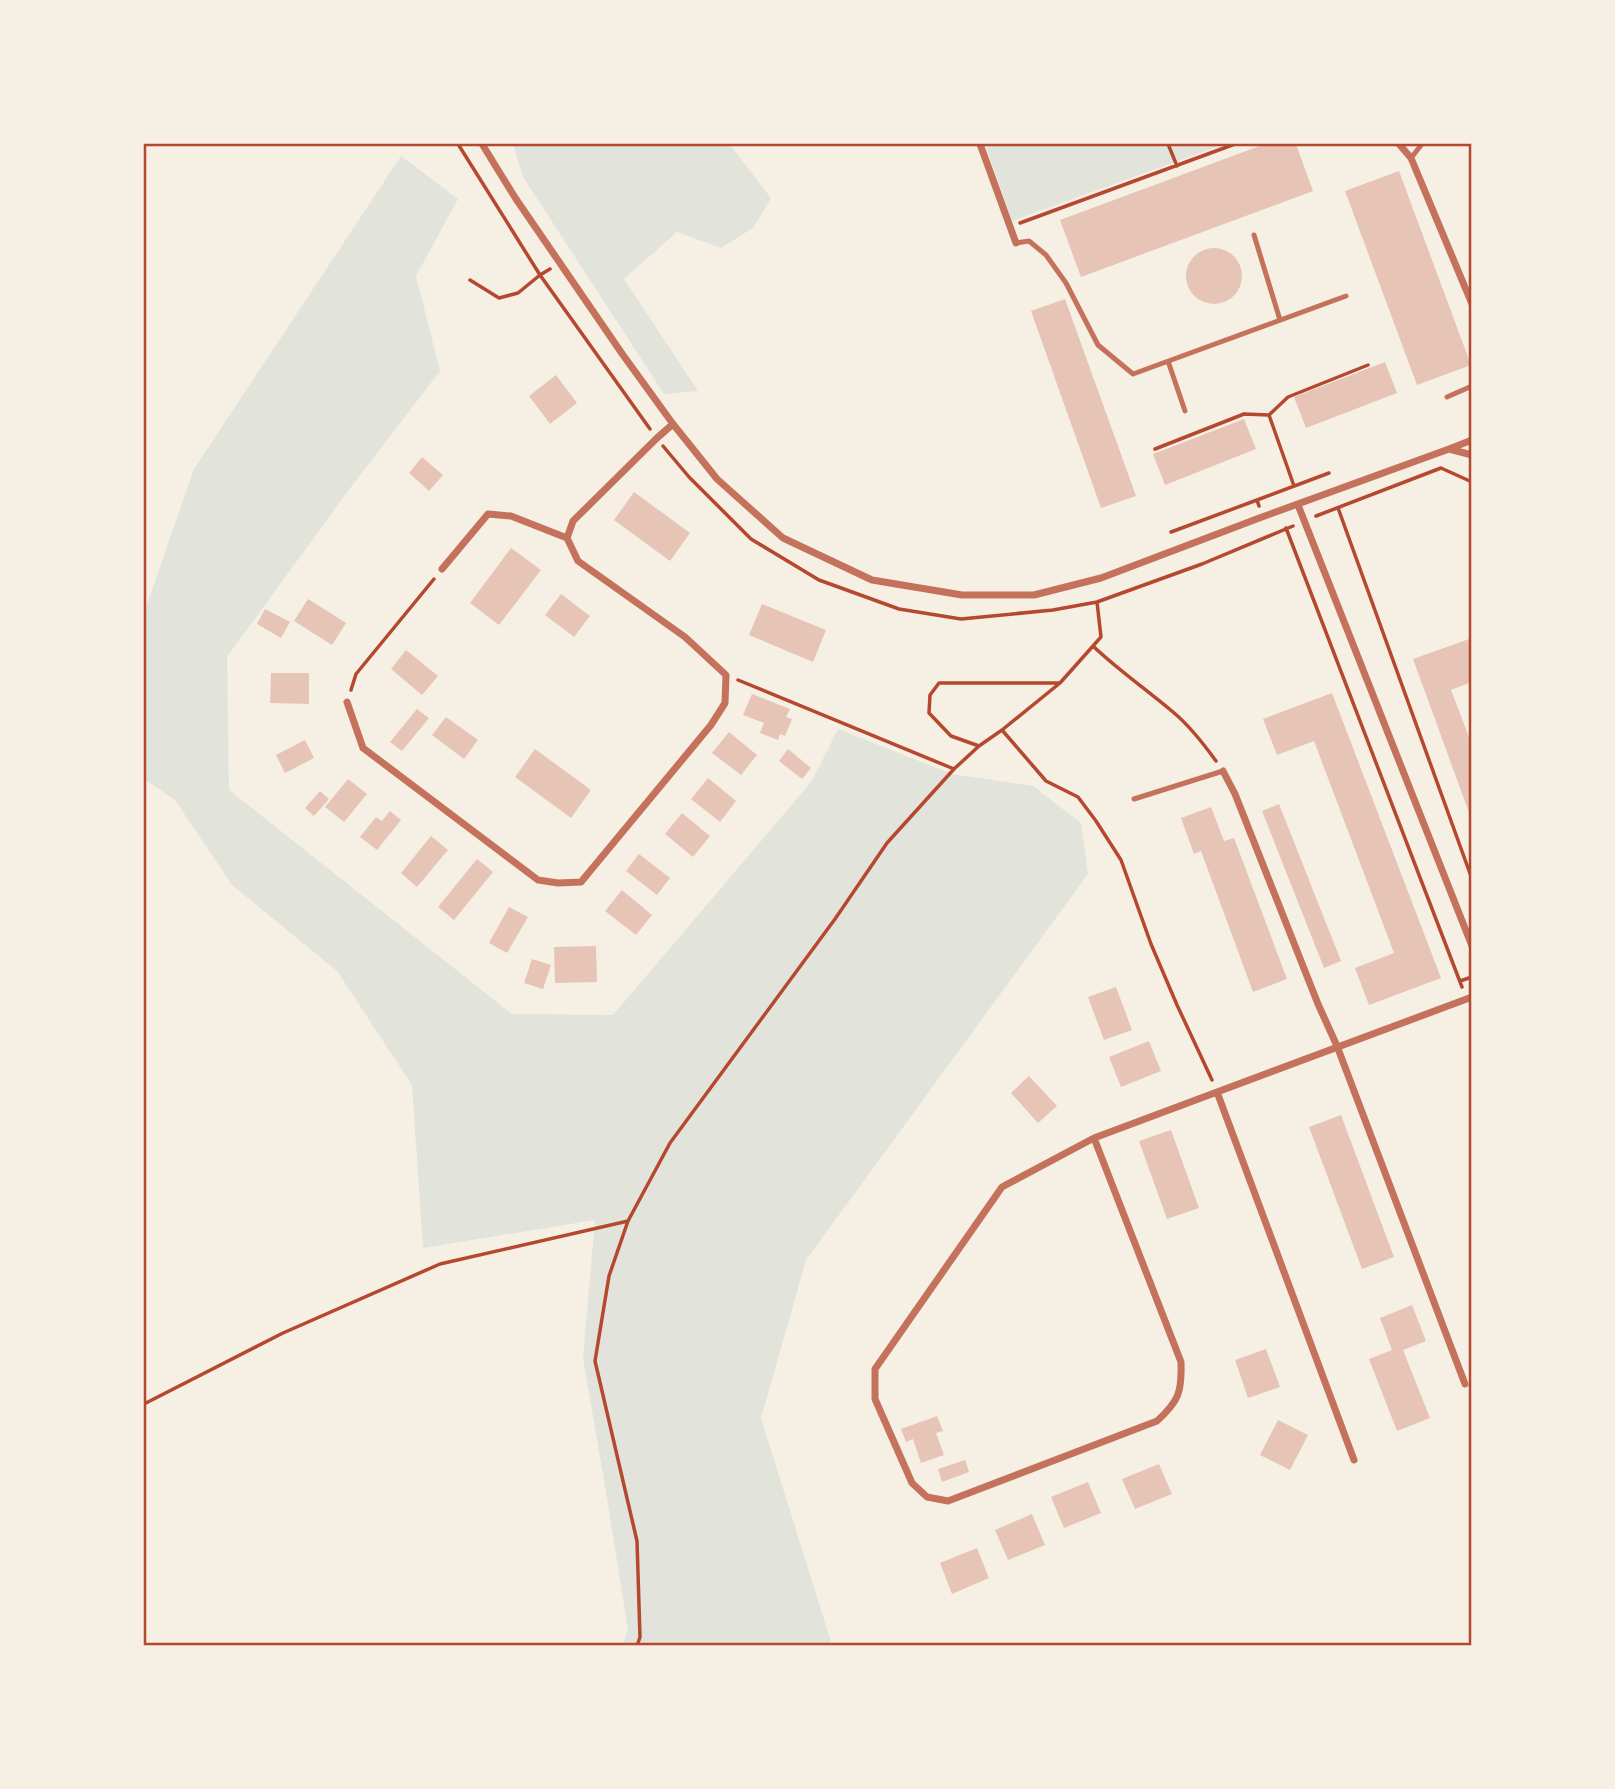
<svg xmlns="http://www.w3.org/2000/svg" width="1615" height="1789" viewBox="0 0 1615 1789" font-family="'Source Sans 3',sans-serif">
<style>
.green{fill:#e2e4dc}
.building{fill:#e6c5b7}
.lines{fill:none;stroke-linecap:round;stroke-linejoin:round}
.path{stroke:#b5482f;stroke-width:3.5}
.service{stroke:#c5725c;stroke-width:5}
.minor{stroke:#c5725c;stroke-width:7}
.neatline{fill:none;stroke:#b5482f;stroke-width:2.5}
</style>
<rect width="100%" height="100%" fill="#f6efe4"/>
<!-- green -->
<path class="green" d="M513,144H728L731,146L771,198L753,228L721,248L677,232L624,279L698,391L664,394L523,177Z
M985,144H1225L1012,221Z
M401,156L458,199L416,276L440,371L348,491L227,657L229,790L512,1014L613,1015L812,781L838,729L952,774L1033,786L1081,823L1088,874L806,1260L761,1418L832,1645H622L628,1630L605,1486L583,1358L595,1220L423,1248L412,1085L337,971L232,885L175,800L144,779V613L194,469Z"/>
<!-- building -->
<path class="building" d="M1265,144H1296L1313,191L1081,277L1060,220Z
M1399,171L1471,365L1417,385L1345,191Z
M1186 276a28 28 0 1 1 56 0a28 28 0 1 1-56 0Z
M1065,299L1136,496L1101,508L1031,311Z
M1385,362L1397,393L1306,428L1294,397Z
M556,375L577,403L550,424L529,396Z
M1244,419L1256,449L1165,485L1153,454Z
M422,457L443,475L429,491L409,473Z
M634,492L690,533L670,561L614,520Z
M511,548L541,570L499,625L470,603Z
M561,594L590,616L574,637L545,615Z
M308,599L346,623L332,645L294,621Z
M762,604L826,630L813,662L749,635Z
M265,609L290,622L281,638L257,624Z
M1472,638V682L1451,690L1472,745L1471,818L1413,659Z
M406,650L438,676L422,695L391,669Z
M271,673H309V704L270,703Z
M1332,693L1441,978L1369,1005L1355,968L1394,953L1314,741L1277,755L1263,719Z
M752,694L790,709L786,717L792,719L785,736L780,734L778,740L760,733L764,723L743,715Z
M417,709L429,718L402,751L390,742Z
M446,717L478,740L464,759L432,735Z
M729,732L757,755L741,775L712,753Z
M305,740L314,758L285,773L276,755Z
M535,749L591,790L571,818L515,777Z
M788,749L811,768L802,779L779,761Z
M708,778L736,801L720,822L691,799Z
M348,779L367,794L344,822L325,807Z
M320,791L329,799L314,816L305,808Z
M1279,804L1341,961L1324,968L1262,811Z
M1211,807L1224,841L1234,838L1287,979L1253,992L1201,851L1194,854L1181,818Z
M390,811L401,820L377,850L360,837L376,817L382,821Z
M682,813L710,836L693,857L665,834Z
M431,836L448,850L417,887L401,873Z
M639,854L670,878L657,895L626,871Z
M477,859L493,872L454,920L438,907Z
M622,890L652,915L636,935L605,911Z
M509,907L528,917L507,953L489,943Z
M596,946L597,982L555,983L554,947Z
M532,959L551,965L543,989L524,983Z
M1116,987L1132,1030L1104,1040L1088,997Z
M1149,1041L1161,1071L1121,1087L1109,1057Z
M1029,1076L1057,1106L1038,1123L1011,1093Z
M1341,1115L1394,1257L1362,1269L1309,1127Z
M1171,1130L1199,1208L1167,1219L1139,1141Z
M1412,1305L1426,1341L1403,1350L1430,1418L1397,1431L1369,1359L1392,1350L1380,1318Z
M1266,1349L1280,1387L1248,1398L1235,1360Z
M937,1416L943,1431L936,1433L944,1455L921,1463L913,1439L906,1442L901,1429Z
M1278,1420L1308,1435L1290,1470L1260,1455Z
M965,1460L969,1472L942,1482L938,1469Z
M1159,1464L1172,1494L1135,1509L1122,1479Z
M1088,1482L1101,1513L1064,1528L1051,1497Z
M1032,1514L1045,1545L1008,1560L995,1530Z
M977,1548L989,1578L952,1594L940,1563Z"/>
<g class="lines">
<!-- path -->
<path class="path" d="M458,144L540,275L650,429
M1168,144L1177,166
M1020,223L1235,144
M470,280L499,298L518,293L540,275L550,269
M1269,415L1288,397L1368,365
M663,446L689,477L751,539L819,580L899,609L961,619L1053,610L1097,602L1202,564L1293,526
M1155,449L1244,414L1269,415L1294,486
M1257,500L1329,473
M1338,508L1472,879
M1316,516L1441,468L1472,482
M1286,528L1462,987
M1171,532L1257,500L1259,506
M1093,646C1118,670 1146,689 1173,712C1190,726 1203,743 1216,761
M738,680L954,769L979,746
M1060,683H939L930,695L929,713L951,736L979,746L1002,730L1060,683L1101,637L1097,602
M351,690L356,674L434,579
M1002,730L1046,781L1078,797L1096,821L1121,860L1151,944L1177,1005L1212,1080
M1460,981L1472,977
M144,1404L283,1333L440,1264L628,1221
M637,1646L640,1637L637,1541L595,1361L609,1276L628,1221L670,1143L835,919L887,843L954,769"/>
<!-- service -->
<path class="service" d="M1411,158L1422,144
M1254,235L1280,320
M1016,243L1029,241L1046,255L1066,283L1098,345L1133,374L1346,296
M1168,361L1185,411
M1447,397L1472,386
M1134,799L1223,771"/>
<!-- minor -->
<path class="minor" d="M482,144L516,199L623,355L673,424L717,479L783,538L872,580L962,595H1034L1101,578L1262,517L1449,449L1472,455
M980,144L1016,243
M1399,144L1411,158L1472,304
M1449,449L1472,440
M1298,505L1472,946
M442,569L488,514L511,516L567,538
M347,702L363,748L538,880L558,883L581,882L711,725L725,703L726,675L685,637L578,561L567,538L573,521L657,438L673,424
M1223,771L1235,794L1318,1004L1337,1046L1465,1384
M1217,1092L1354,1460
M1094,1138L1181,1362C1182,1392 1179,1401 1157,1421L948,1501L927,1497L912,1483L875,1399V1369L1002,1187L1094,1138L1472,997"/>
</g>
<!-- border -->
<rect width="1615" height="1789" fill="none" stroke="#f6efe4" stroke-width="290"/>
<rect x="145" y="145" width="1325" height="1499" class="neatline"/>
</svg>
